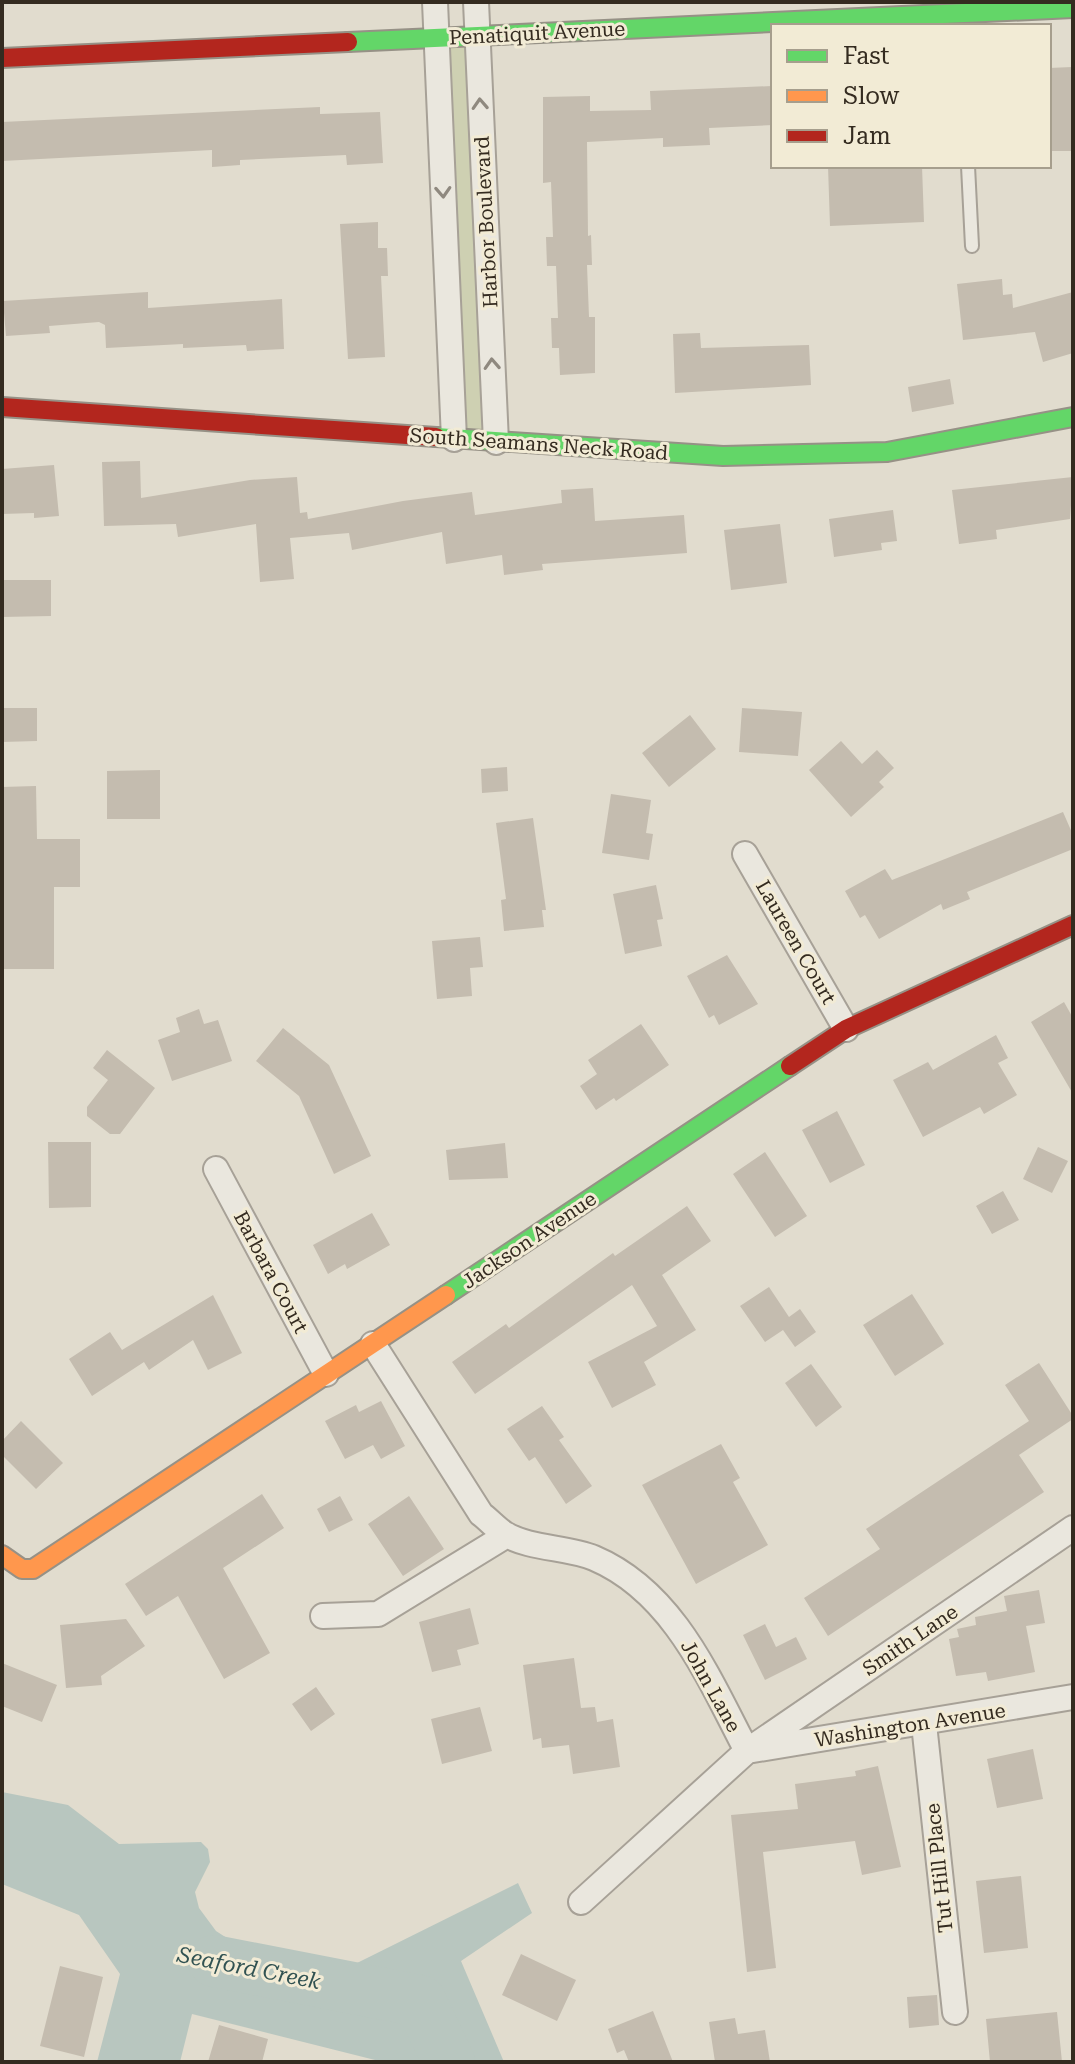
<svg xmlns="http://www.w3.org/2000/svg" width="1075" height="2064" viewBox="0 0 1075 2064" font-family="'Roboto Serif',serif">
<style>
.green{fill:#ced0b2}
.water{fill:#b8c6bf}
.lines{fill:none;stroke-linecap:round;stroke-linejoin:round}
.river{stroke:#b8c6bf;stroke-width:52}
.building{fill:#c4bcaf}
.lane-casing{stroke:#a7a197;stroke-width:16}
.street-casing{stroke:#a7a197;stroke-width:28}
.fast-casing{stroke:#969186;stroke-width:22}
.slow-casing{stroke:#969186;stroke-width:22}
.jam-casing{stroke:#969186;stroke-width:22}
.lane{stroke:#eae7de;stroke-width:12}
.street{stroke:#eae7de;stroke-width:24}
.fast{stroke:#63d668;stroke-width:18}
.slow{stroke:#ff974d;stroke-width:18}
.jam{stroke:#b3261e;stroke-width:18}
.oneway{stroke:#8f897f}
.labels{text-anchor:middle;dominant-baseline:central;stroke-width:6;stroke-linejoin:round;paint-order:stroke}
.street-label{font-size:20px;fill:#342b20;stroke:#f2ebd5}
.water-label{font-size:22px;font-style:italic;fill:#315252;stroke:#f2ebd5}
</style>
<rect width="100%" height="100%" fill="#e1dcce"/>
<!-- green -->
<path class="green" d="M472,44L489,433L461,432L443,45Z"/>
<!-- water -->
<path class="water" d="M2,1792L68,1805L119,1844L201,1842L208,1849L210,1862L195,1892L199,1908L216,1931L289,1978L351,1966L518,1883L532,1913L461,1961L504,2062H383L192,2014L180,2062H97L120,1974L79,1915L2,1884Z"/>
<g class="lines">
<!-- river -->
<path class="river" d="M214,1961L420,2001L449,2062"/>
</g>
<!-- building -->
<path class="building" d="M1072,67L1073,151H1050L1049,68Z
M772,86L773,125L709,128L710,145L663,147V138L587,142L588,236L591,235L592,265H587L589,317H595V373L560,375L559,348H552L551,318H558L556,266H547L546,237H553L551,182L543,183V97L590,96V111L651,110L650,91Z
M320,107V114L380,112L383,163L347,165L346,155L240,160V165L212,167V150L2,161V122Z
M828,166H922L924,222L830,226Z
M378,222V248H387L388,276H381L385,357L348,359L340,224Z
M1002,279L1003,295L1012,294L1013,308L1073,292V353L1043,362L1035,332L963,340L957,284Z
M148,292V308L282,299L284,349L247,351L246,345L183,348V344L106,348L105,325L99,322L49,326L50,333L6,336L3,301Z
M700,333L701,348L809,345L811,385L675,393L673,334Z
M950,379L954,404L912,412L908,387Z
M140,461L141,498L250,480L297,477L300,513L307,512L308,519L403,501L472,492L475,515L562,503L561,490L593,488L595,521L684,515L687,553L542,564L543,570L504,575L502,555L446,564L442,532L352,550L349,533L290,538L294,579L260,582L256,524L178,537L176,524L104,526L102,462Z
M54,465L59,516L34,518V513L2,514V469Z
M1073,477L1070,519L996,530L997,539L959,544L952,490Z
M893,510L897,541L881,543L882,550L834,557L829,519Z
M780,524L787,583L731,590L724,530Z
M2,580H51V616L2,617Z
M2,708H37V741L2,742Z
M742,708L802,712L798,756L739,752Z
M690,715L716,749L669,787L642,753Z
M841,741L862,764L877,750L894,768L879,782L884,787L851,817L809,770Z
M507,767L508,791L482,793L481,769Z
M160,770V819H107V771Z
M36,786L37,839H80V887H54V969H2V787Z
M611,794L651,800L646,833L653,834L649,860L602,853Z
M1063,812L1073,835V849L967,892L970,899L943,910L941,904L879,939L865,915L860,918L845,891L885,869L892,880Z
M533,818L546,910H542L544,927L504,931L501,900L506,899L496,823Z
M656,885L663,919L657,920L662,946L625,954L613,894Z
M480,937L483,967L470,968L472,996L437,999L432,941Z
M727,955L758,1004L719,1025L714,1015L709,1018L687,976Z
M1064,1002L1073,1018V1094L1031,1022Z
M199,1009L204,1024L218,1020L232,1061L172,1081L158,1040L180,1032L176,1018Z
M641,1024L669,1065L616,1101L614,1098L596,1110L580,1086L597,1074L588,1060Z
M283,1028L329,1065L371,1156L334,1174L299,1096L256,1061Z
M996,1035L1008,1058L998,1063L1017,1095L984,1114L980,1107L923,1137L893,1080L928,1062L933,1070Z
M107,1050L155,1088L120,1134H110L87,1116V1107L108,1080L93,1068Z
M837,1111L865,1165L830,1183L802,1130Z
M48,1142H91V1207L49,1208Z
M505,1143L508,1178L449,1180L446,1150Z
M1038,1147L1068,1161L1052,1193L1023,1179Z
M765,1152L807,1216L775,1237L733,1174Z
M1003,1191L1019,1220L992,1234L976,1206Z
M687,1206L711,1241L662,1275L696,1330L644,1362L656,1385L612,1408L588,1362L657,1326L632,1285L475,1394L452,1362L506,1324L509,1328L613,1253L615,1256Z
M372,1213L390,1245L347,1269L345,1264L328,1274L313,1245Z
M769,1287L789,1317L800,1309L816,1332L795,1347L783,1330L765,1342L740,1306Z
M912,1294L944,1344L895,1376L863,1325Z
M213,1295L242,1353L208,1370L193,1340L149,1370L144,1362L92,1396L69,1359L110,1332L122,1350Z
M1039,1363L1073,1416V1419L1019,1455L1044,1492L828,1636L804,1598L880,1549L866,1529L1029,1421L1005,1385Z
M811,1364L842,1407L816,1427L785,1383Z
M381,1401L405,1446L381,1459L373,1445L345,1459L325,1421L356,1405L359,1412Z
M542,1406L564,1437L559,1440L592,1486L566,1504L535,1457L529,1461L507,1429Z
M21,1421L63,1463L36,1489L2,1455V1441Z
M721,1444L740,1478L733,1482L768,1545L696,1584L642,1485Z
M262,1494L284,1528L223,1568L270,1653L224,1679L178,1596L146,1616L125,1584Z
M340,1496L353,1520L329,1532L317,1509Z
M409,1496L444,1549L403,1576L368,1524Z
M1039,1590L1045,1623L1026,1626L1035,1672L988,1681L986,1672L956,1676L949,1639L959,1637L957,1629L976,1625L975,1617L1007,1611L1004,1596Z
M470,1608L479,1644L457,1650L461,1665L432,1672L419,1622Z
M126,1619L145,1646L101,1676L102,1685L66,1688L60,1625Z
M765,1624L776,1647L796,1637L807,1659L765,1680L743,1635Z
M574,1658L581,1708L595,1707L597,1722L613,1719L620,1767L573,1774L569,1745L542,1748L541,1738L533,1740L523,1665Z
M2,1663L57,1685L42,1722L2,1706Z
M316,1687L335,1714L311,1731L292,1704Z
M480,1707L492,1751L442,1764L431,1719Z
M1033,1749L1043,1799L997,1808L987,1759Z
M878,1766L901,1867L862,1875L855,1841L763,1852L776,1968L747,1972L731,1815L798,1809L795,1784L856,1776L855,1771Z
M1021,1876L1028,1948L984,1953L976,1881Z
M521,1954L576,1980L557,2021L502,1995Z
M60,1966L103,1977L84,2057L40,2046Z
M937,1995L939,2025L909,2028L907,1997Z
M653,2011L673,2062H629L624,2050L617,2053L608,2029Z
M1057,2012L1062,2062H990L986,2019Z
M735,2018L738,2034L765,2030L770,2062H715L709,2022Z
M219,2025L268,2039L262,2062H208Z"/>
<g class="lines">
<!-- lane casing -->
<g class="lane-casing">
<path id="lane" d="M968,166L972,246"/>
</g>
<!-- street casing -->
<g class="street-casing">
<path id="street" d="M435,2L454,439
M476,2L496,442
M745,854L846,1029
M216,1169L326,1374
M373,1344L481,1514C489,1520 497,1529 505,1534C530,1549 567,1547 594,1558C674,1592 709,1679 747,1751
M323,1616L378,1614L507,1535
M924,1724L955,2012
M753,1750L1073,1697
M581,1902L747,1751L1073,1528"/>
</g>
<!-- fast casing -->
<g class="fast-casing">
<path id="fast" d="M348,42L1073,8
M436,437L723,456L887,452L1073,417
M446,1295L790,1066"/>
</g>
<!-- slow casing -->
<g class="slow-casing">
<path id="slow" d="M2,1555L22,1569H33L446,1295"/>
</g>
<!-- jam casing -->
<g class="jam-casing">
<path id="jam" d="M2,58L348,42
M2,407L436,437
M790,1066L846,1029L1073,925"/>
</g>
<!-- lane -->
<use href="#lane" class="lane"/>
<!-- street -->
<use href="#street" class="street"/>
<!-- fast -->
<use href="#fast" class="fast"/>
<!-- slow -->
<use href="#slow" class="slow"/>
<!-- jam -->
<use href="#jam" class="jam"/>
</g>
<!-- one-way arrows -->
<defs><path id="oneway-chevron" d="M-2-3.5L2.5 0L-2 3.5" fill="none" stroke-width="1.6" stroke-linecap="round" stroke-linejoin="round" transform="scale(2)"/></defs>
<g class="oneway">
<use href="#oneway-chevron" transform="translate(480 104) rotate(-93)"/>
<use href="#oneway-chevron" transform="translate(443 192) rotate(87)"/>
<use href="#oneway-chevron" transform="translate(492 364) rotate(-93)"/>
</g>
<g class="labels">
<!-- street labels -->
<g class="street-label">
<text transform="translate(537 33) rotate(-3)">Penatiquit Avenue</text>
<text transform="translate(486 222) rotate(-93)">Harbor Boulevard</text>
<text transform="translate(539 444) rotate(4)">South Seamans Neck Road</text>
<text transform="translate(796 942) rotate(60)">Laureen Court</text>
<text transform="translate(529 1240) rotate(-34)">Jackson Avenue</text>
<text transform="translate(271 1272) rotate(62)">Barbara Court</text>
<text transform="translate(910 1640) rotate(-34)">Smith Lane</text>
<text transform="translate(711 1686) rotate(61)">John Lane</text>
<text transform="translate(910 1725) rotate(-9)">Washington Avenue</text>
<text transform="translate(939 1868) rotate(-96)">Tut Hill Place</text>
</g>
<!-- water labels -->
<g class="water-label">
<text transform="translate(249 1968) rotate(11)">Seaford Creek</text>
</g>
</g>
<!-- border -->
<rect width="1075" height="2064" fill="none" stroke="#342b20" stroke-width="8"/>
<!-- legend -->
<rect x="771" y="24" width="280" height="144" fill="#f2ebd5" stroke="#a69e8d" stroke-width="2"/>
<rect x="787" y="50" width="40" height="12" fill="#63d668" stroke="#a69e8d" stroke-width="2"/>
<text x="843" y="64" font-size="24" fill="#342b20">Fast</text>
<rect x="787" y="90" width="40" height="12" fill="#ff974d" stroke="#a69e8d" stroke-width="2"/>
<text x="843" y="104" font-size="24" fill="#342b20">Slow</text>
<rect x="787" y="130" width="40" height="12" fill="#b3261e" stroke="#a69e8d" stroke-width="2"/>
<text x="843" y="144" font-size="24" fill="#342b20">Jam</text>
</svg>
